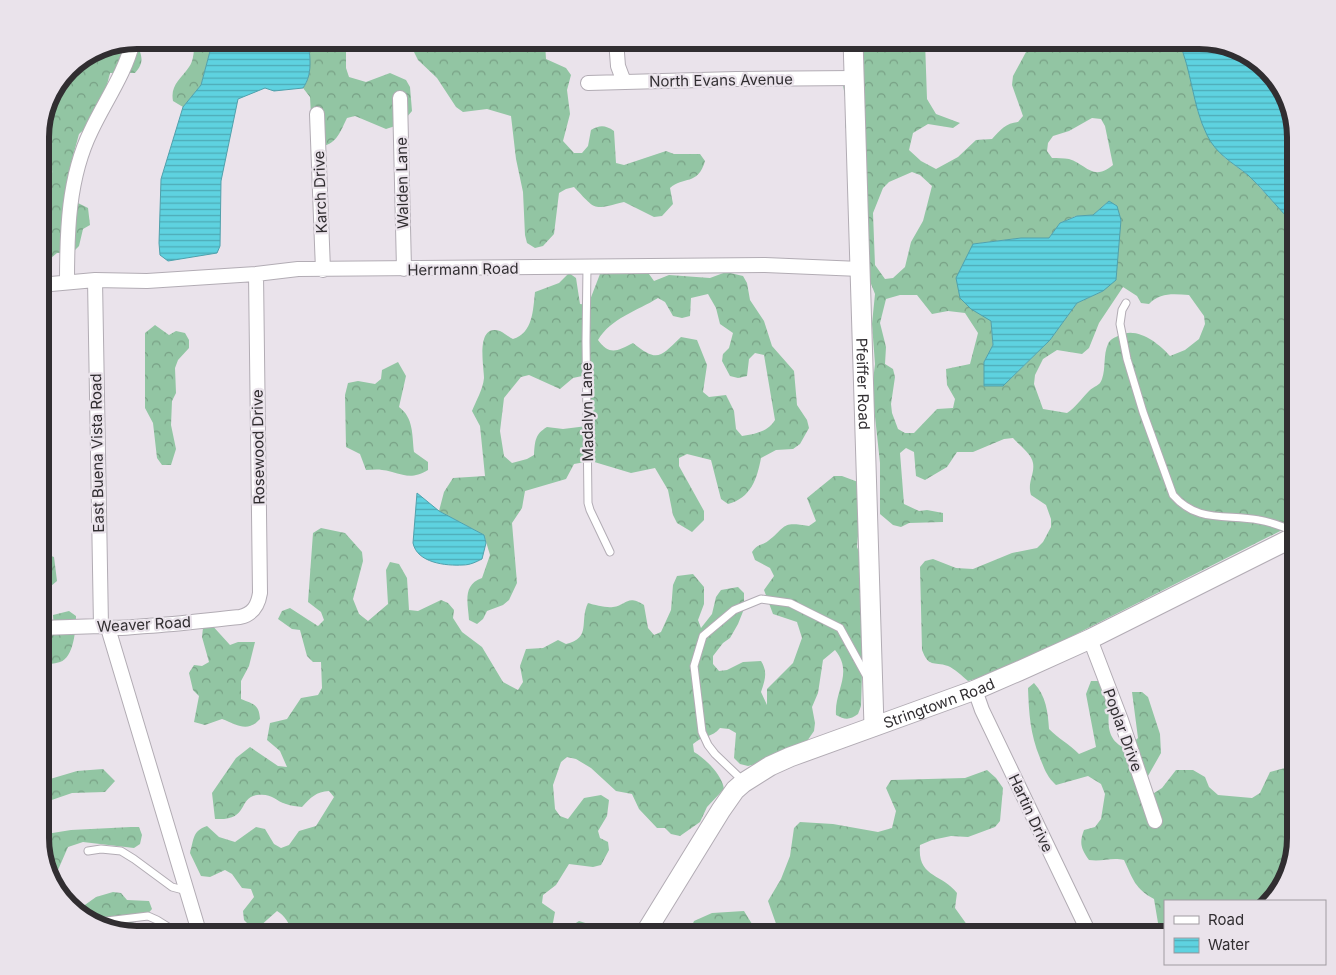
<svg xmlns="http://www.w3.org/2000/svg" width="1336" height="975" viewBox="0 0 1336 975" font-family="Inter,sans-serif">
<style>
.forest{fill:url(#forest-crowns);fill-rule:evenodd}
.water{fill:url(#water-rules);stroke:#50a1ac}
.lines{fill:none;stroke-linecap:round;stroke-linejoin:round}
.lane-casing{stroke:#b2acb4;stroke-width:9}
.street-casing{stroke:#b2acb4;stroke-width:16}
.secondary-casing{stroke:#b2acb4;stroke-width:21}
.lane{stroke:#fff;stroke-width:7}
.street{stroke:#fff;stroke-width:14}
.secondary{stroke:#fff;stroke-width:19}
.labels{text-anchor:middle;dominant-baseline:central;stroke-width:4.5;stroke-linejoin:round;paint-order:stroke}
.street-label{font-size:15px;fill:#312e31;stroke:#eae3eb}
.rim{fill:none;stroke:#312e31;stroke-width:6}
</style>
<defs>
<pattern id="forest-crowns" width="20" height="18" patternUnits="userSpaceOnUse" patternTransform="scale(1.25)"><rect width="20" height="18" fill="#92c5a3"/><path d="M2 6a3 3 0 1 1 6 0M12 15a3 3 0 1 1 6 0" fill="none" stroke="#78a085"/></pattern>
<pattern id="water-rules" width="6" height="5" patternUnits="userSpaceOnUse" patternTransform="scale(1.25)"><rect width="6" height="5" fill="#5ed2e0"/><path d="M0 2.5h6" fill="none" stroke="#4eabb6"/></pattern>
</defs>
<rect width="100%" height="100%" fill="#eae3eb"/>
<!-- forest -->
<path class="forest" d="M135,40C141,54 146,61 135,73H110L99,116L79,134L70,167L67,193L72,200L88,208L90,225L83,229L79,246L73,252L57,253L44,264L40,262V187L48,185C56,173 52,158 40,150V130L50,94L73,64Z
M195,40H213L201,85L183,107L173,101C170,85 181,79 189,67C194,61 194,48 195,40Z
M308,40H346V68L349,77L366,82L390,73L406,80L410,87L412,111L401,124L386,129L355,116L347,118C341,130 337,144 322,146L312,133L310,97L303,88C313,74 310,57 308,40Z
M413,40H543L545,43L546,59L566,68L571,75L567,90L570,114L563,141L574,153H582L588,146L591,130C600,125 605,125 614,131L616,163L624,165L666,151L674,154H700L705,161C698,186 683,176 670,188L673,204L662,216L654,217L624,202C592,210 597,211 574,187L566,189L559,193L554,234L543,246L535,248L527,243L525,235L523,192L516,159L511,116L487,109L463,112L456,107L437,78L418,60L414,52Z
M820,40H927L925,41L927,99L936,114L960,123L953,128L928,124L913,133L909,150L921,161L936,169L958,157L976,140L992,139C1000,130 1006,123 1018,122L1023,116L1012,85L1013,76L1026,52L1023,40H1178L1186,56L1198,112L1224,157L1249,176L1296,226V523L1001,672L968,681C962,676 955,669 948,666C933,661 929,668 922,650L920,567L925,561L933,559L956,568L973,569L1012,553L1037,548L1043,542L1051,527V519L1046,505L1031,495C1027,482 1035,474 1033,463C1032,454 1019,445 1013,438L1004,439L973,452H957L947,467L925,480L916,476L914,452L906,448L900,453L904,504L919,511L927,510L943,513V522L909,523L901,527L893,525L880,514V463L872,389L875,364L872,324L875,294L866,271L861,172L845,126L847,109L843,85L847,53L835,42H827ZM1092,118L1101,119L1105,126L1113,165C1093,182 1086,164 1069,159C1064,158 1057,158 1052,158L1047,151L1048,143L1053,136L1069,131ZM912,172L920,175L932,186L923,221L911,242L905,267L893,278L885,279L875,265L873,213L883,188L889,182ZM1109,201L1103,291L1077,303L1050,340L1003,386H984V362L993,345L991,321L973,244L1021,238H1049L1060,223L1076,216L1093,215ZM1123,287L1137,296L1141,303L1149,304C1160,292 1174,294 1189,295L1204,316L1205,324L1199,339L1185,350L1170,356C1158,343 1138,327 1120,335C1114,338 1110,339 1108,344C1103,355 1106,368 1102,379C1100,386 1094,386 1089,391C1081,399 1076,407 1067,413L1043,409L1034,384L1035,375L1043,359L1057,350L1082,354L1089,348L1099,323ZM900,295H917L932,314L948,311L965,313L978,333L970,364L946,369L947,385L955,399L953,408L937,409L914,433H905L898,429L892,413L891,404L895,377L893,369L885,364L886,347L880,323L886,299Z
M1274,79L1286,94L1296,140C1280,123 1282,100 1274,79Z
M642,271L649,274L654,281L669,275L710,278L726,272L743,276L747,283L750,300L764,321L772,346L794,371L797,405L807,420L809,428L800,444L793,449L776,450L761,458C757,479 751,498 728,504L721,499L711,460L687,454L679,458V466L704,511V520L692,532L677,523L673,515L668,490L655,468L631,473L591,461L574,464L566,479L525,491L522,508L512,523L517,583L509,600L503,605L487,611L483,619L477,624L469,620C468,603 462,585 482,578L490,555L484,535L439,511L444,492L453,478L485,476L480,426L472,411C476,401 483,389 484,378C484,367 475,323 500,331C504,333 509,337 513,339C533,333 533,310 535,292L559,283L569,273L576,278L580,304L588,305L600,274ZM708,294L716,308L720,324L733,333L729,348L723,354L722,361L730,376L738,378L747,376L749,359L755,353L764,355L775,420C768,432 755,434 742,436L736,429L734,411L726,395L709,397L703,392L707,365L697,340L681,337C660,357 658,363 633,343C617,351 610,356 598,340C611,318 637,311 658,298L665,302L673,316L682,318L690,316L691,298ZM529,375L560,389L573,378L582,376L589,380V396L593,412L587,426L563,429L547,427C535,434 535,441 534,455L527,459L512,463L504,456L500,431L504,398L521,377Z
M155,325L169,335L176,331L185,333L189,340V348L178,360L175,368L176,393L172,401L171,425L176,449L171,465H162L157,458L153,423L145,408V333Z
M398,362L406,376L399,407C414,418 412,436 414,452L428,462V470C408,482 401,472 382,470C377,469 371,470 366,470L360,454L346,447L345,395L348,383L358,381L375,384L381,379L382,370Z
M834,476H842L858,482L860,514L857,547L863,562L869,650L862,674L861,706L858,714C850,720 845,720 836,715C834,691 854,673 835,650L823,660L818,693L812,707L815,723L814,731L803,747L780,758L748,766L740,764L734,758L736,733L729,729L720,728C712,738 703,735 693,744L694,752C706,759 722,775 724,789L707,807L700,822L680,836L671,834L665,828H657L639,809L632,794L616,791L591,768L576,759L567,757L561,762L553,785L555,809L560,816L568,819L584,798L601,795L609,800L607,816L598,831L600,838L608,842L609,850L601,865L593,867L569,864L556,885L543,895L542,903L555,912L552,928L557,935H290C292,925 285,916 277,911L259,927L250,926L244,920L243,911L254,897L251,889L242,888L232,874L225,870L210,877L201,876L190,853C194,840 192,831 207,826L219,837L235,842L256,827L265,829L274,844L281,848L289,845L299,831L316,826L334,797L329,791C316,792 311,797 302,807C297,806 291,806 286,804C274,800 272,793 257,795C237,798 250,821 215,819L212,793L236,758L250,747L278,766L287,767L280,751L267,740L270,723L287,719L301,698L318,695L322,688L321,662H313L307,656L300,630L292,629L278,619L282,611L290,608L318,626L324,620L321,612L308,602L313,533L321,528L345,533L362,552L363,561L353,599L359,614L368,621L388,604L386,570L390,562L399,564L407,578L409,610L418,611L441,600L448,603L454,610L453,618L462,632L482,647L503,682L518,690L523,682L520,666L526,649L543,648L558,640L566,644C592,638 579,621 588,603C595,605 606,608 613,607C627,605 627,594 644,605L648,628L654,635L661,632L671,610L673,585L677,576L693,574L704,587V604L698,620L701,628L712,614L716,597L721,590L738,587L744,593V609L738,624L730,638L723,643L713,656V664L719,671L727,670L743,662L761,661C768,672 765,680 761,692L767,705V689L793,663L802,638L797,622L773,614L764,590L774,576L770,568L755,560L752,552C759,543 761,546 768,541C787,526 781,521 809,526L816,521L807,498Z
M45,478L50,485V493L40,513V479Z
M40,552L54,557L57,581L45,591L40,604Z
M69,611L76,616C76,628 74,658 60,662C54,664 46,664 40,665V645L42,646L54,632L53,615Z
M210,623L230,645L238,642H255L249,666L241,681V699C253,704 259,704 260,719C247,733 238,725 222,719L205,725L194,722L199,696L193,690L189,673L194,665L202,666L209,662L202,637L203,628Z
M1091,681H1101C1103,684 1106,688 1107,692C1113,714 1099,736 1126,749L1138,738L1132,692H1142L1148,697L1160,734L1161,753L1140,790L1148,797L1162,788L1176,770H1193L1205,777L1209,787L1218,795L1252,798L1260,793L1270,772L1296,765V839L1276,897L1271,901H1165V935H1160L1154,899C1135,889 1133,879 1124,860C1111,857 1103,862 1089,860C1081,849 1079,843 1084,830L1095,827L1101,819L1105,794L1101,784L1088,776L1056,785C1047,777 1044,768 1040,758C1030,733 1029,714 1028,688L1034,683C1046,696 1048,712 1049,729C1059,739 1069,744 1079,754L1096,747L1086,694Z
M103,769L115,781L105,792L72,793L40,804V782L77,771Z
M987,770L996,778L1003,788L1000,821L995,827L968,837L951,836L932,840L920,845C917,878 942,873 957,893L955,908L970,929L973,935H780L768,901L781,879L790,856L794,828L800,822L833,824L878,832L892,828L896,811L886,788L891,780L965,778Z
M131,827H139L142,835L140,844L134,848L83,842L68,847L58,870L55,889L53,886L40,845V835L71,830Z
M113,892L121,893L127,900L149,901L152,909C140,923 133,923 115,925L103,916C90,917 82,920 73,909L82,907L96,897Z
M744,911L752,924L754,935H688L694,921L712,913Z
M579,921L604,929V935H557Z"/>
<!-- water -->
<path class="water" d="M213,40H308C310,57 313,74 303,88L274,91L265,88L238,99L221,181L220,246L217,253L168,261L160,255L159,243L161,179L183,107L201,85Z
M1178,40H1200L1258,60L1274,79L1278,90L1283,118L1290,133L1296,140V226C1279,210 1265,191 1248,175C1233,163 1216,154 1207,135C1192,105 1192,70 1178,40Z
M1109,201L1117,206L1121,220L1116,280L1103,291L1077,303L1050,340L1003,386H984V362L993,345L991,321L971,309L960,298L956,278L973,244L1021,238H1049L1060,223L1077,216L1093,215Z
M417,493L439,511L484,535L486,543L482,559C476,562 470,565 463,565C446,566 417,563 413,543Z"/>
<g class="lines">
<!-- lane casing -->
<g class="lane-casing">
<path id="lane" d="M587,267L586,341L588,503L590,510L610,552
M1126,303L1122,310L1120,324L1127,359L1143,412L1173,495C1197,523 1226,514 1259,520C1272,522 1284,527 1296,532
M743,783L739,777L715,754L708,745L702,732L694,666L703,636L734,610L761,599L790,603L840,628L867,677
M88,851L101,849L121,851L134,859L172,887L187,891
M98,922L148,916L157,920L181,935"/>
</g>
<!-- street casing -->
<g class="street-casing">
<path id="street" d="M616,40L618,66L624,82
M588,83L736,79L855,78
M400,98L404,269
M317,114L323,270
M95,280L101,626
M67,282C67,232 68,178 91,131C105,101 125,74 133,41
M40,285L95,280L147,281L256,274L298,269L765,265L860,269
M40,628L101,626C115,630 132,627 147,626C178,624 209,620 240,617C253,614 258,606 260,593L256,274
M108,628L200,935
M1090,639L1121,720L1155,821
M975,690L982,710L1090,935"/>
</g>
<!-- secondary casing -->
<g class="secondary-casing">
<g id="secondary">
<path id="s1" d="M853,40L874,726"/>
<path id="s2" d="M644,935L721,810L735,790L743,783L770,766L790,757L975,690L1019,671L1090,639L1296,536"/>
</g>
</g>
<!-- lane -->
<use href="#lane" class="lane"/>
<!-- street -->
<use href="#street" class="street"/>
<!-- secondary -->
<use href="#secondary" class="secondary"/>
</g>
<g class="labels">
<!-- street labels -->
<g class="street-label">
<text transform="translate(721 80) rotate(-1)">North Evans Avenue</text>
<text transform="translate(402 183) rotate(-91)">Walden Lane</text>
<text transform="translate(320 192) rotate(-92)">Karch Drive</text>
<text transform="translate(463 269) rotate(-1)">Herrmann Road</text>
<text stroke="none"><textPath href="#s1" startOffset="344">Pfeiffer Road</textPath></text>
<text transform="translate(587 412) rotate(-91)">Madalyn Lane</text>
<text transform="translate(258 447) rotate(-91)">Rosewood Drive</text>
<text transform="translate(97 453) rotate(-91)">East Buena Vista Road</text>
<text transform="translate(144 624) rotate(-3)">Weaver Road</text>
<text stroke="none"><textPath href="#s2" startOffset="394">Stringtown Road</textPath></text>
<text transform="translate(1123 730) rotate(70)">Poplar Drive</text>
<text transform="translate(1031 813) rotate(65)">Hartin Drive</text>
</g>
</g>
<!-- crop -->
<path d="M0 0H1336V975H0ZM137 49H1199A88 88 0 0 1 1287 137V838A88 88 0 0 1 1199 926H137A88 88 0 0 1 49 838V137A88 88 0 0 1 137 49Z" fill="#eae3eb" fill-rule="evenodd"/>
<path class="rim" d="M137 49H1199A88 88 0 0 1 1287 137V838A88 88 0 0 1 1199 926H137A88 88 0 0 1 49 838V137A88 88 0 0 1 137 49Z"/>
<!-- legend -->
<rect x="1164" y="900" width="162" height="65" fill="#eae3eb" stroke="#a09ba1"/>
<rect x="1174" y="916" width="25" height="8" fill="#ffffff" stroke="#a09ba1"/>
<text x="1208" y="925" font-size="15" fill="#312e31">Road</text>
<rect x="1174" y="938" width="25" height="15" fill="url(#water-rules)" stroke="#a09ba1"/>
<text x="1208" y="950" font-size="15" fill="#312e31">Water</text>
</svg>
